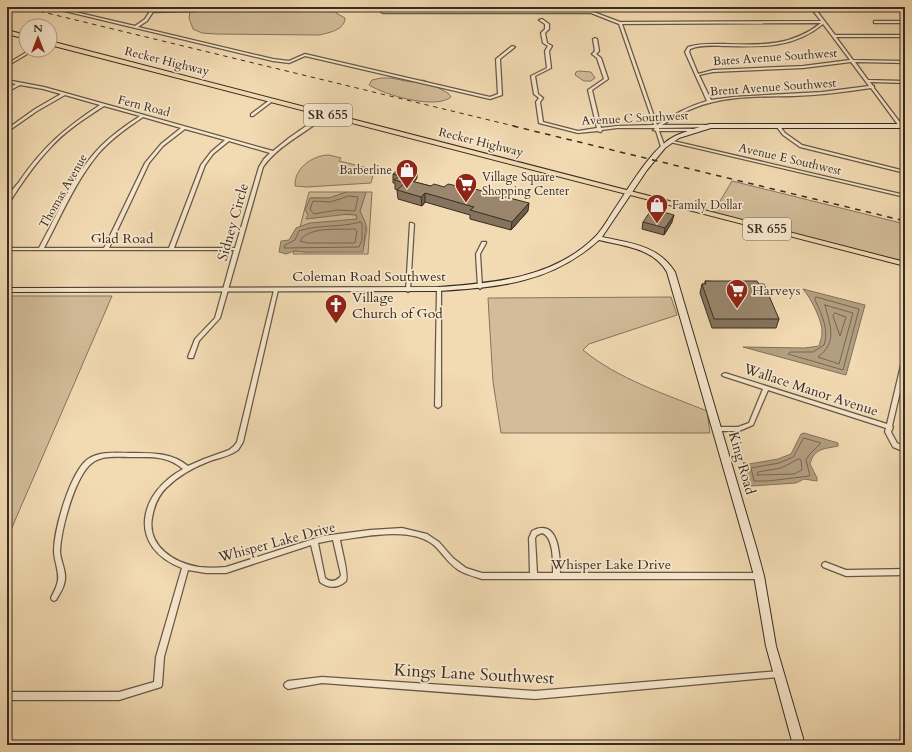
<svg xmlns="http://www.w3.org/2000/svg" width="912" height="752" viewBox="0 0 912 752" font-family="Cardo,serif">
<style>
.green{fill:#d2bc99;stroke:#85745d}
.water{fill:#b39f81;stroke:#82715b}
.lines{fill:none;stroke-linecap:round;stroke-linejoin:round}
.shore{stroke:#766651;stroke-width:1}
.street-casing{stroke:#665845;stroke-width:2.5}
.secondary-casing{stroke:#382c21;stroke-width:2}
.primary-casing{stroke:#382c21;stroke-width:2}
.street{fill:#f7e7cd;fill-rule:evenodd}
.secondary{fill:#f7e7cd;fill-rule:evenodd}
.primary{fill:#f2dab2;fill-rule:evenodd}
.rail-far1{stroke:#382c21;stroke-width:1;stroke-dasharray:4.5 4.5;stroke-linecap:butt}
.rail{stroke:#382c21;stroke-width:1.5;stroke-dasharray:5.5 5.5;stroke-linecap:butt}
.wall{fill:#84735d;stroke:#382c21}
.shaded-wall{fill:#6b5e4c;stroke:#382c21}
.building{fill:#99866c;stroke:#382c21}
.labels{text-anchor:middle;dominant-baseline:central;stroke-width:3.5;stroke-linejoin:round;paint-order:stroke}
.far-street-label{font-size:12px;fill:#382c21;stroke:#f7e7cd}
.far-poi-label{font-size:12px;fill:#382c21;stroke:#f7e7cd;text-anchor:start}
.shield{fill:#f7e7cd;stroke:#716455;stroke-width:1}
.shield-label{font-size:13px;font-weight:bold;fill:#382c21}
.street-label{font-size:14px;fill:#382c21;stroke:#f7e7cd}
.poi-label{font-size:14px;fill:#382c21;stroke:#f7e7cd;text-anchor:start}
.near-street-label{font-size:17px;fill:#382c21;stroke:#f7e7cd}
</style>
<rect width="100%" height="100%" fill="#f2dab2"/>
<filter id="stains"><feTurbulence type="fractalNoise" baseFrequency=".005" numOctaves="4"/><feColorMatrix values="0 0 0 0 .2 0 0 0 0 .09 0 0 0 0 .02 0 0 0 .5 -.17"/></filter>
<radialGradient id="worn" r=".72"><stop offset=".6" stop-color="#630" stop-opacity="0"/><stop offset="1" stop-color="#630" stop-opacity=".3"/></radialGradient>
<!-- green -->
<path class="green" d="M196,7H338L336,13L345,18C345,30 328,33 319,35L216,34L202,33L193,29L189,18L190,11Z
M579,71L591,72L595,78L591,81H584L575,75L576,72Z
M381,78H391L411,82L424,80L448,93L451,97C435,110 385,95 369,85L372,80Z
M329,155L341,158L339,161L372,169L374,171L371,183L307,187L295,186C294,168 313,155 329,155Z
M732,181L905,224V262L713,213Z
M309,192H347L329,198H310L306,210L313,218L337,214L356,215L357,219C341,226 320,219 300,227Z
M366,192H372L368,254H293L294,251L307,252L363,250L367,229L360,211Z
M7,296H112L7,539Z
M671,297L677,315L589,344L583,350C618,379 665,394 707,411L710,433H501L493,382L488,298Z"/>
<!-- water -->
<path class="water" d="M347,192H366L360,211L366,224L363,252H307L294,251L286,254L279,252L281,241L289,240L296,228L310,223L357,219L356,215L349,214L306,219L308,215L305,210L310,198H329Z
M803,289L865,305L846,375L743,347L805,348L819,346C820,342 822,337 822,333C823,322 811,298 803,289Z
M804,433L838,443V446C825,449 814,448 810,464L817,478V481L804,479L796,483L751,486L743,462L749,464L778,459L791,454L801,434Z"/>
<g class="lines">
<!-- shore -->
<path class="shore" d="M349,196L358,197L355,211L337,210L314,214L310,209L313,201L330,202Z
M360,222L362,223V240L359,247L284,248L285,245L295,240L299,231C319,224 340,228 360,222Z
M355,229L357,231L355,243H308L300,241C309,226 339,230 355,229Z
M816,297L859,309L843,370L788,354L790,352H813L824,345C829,330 822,314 815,300Z
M825,305L853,313L839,364L818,357C838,342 830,326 825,305Z
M835,313L846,317L840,336L833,316Z
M804,438L821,443L809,455L806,460L810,476L768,481H754L751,468L779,463L793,457Z
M799,459L801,460L802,470L794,474L757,475L758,472L781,468Z"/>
<!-- street casing -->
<g class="street-casing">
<path id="street" d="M48,7H54L135,26L145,19L152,8H154V10L197,9H198V11L153,12L147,21L138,27L273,59L289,61L305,54L490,97L498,94L496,59L512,46L515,47L500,59L502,95L490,99L305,56L289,63L273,61Z
M810,7H814L835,35H905V37H836L853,60L905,61V63L855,62L868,80L905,81V83L870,82L873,86H874V88L905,129V133H904L871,88C845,92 820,95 794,96C761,97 726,95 694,108C683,112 673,118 662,125H710L712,126L711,127L659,128V129H697L699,130L697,131H659L665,147L663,148L661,147L656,131L653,130L655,129L654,128H617L602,130L601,132H600L598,131L578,133L539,123L536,102L539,98L534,94L531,76L547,68L545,51L548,46L543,43L541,33L545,29V24L539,20L542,19L549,24V29L545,33L547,43L552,46L549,51L551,68L535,76L538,94L543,98L540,102L543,122L578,131L597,128L588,90L604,79L597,58L592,54L595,51L593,39L595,38L597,39L599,51L596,54L601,58L608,79L592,90L601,128L617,126L654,125L619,24L591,13H383L381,12L383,11H591L620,22L821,21ZM821,23C791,47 760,45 724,44C712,44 700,43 688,47L685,52L707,101C687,107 675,114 657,125L622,24ZM823,24L850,60L803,66L713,70L698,74L689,52L690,49C702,44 715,46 727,46C763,47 794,48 823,24ZM851,62L869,86L822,92L733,97L711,100L699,75L713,72L803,68Z
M874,21H905V23H874Z
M30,50H34L7,66V64Z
M7,80L44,87L273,151L289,138L325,113L328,114C307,133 279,144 263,167L220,318L199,341L193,358H189L188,357L195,339L215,318L234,250H7V248H39C58,214 73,175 100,147C112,135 126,125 140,116L104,106C84,119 65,131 50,148C34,165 21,184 9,203H7C7,195 14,188 19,182C43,147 65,128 100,105L65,95L37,111L7,132V129L35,109L61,94L43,89L20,85L7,92V89L16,84L7,82ZM143,117L181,128L161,144L145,163L104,248H44C61,216 75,182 98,154C111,139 127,128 143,117ZM185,129L225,140L211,152L201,165L169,248H109L149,163L163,146ZM229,141L270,153L264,159L259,167L235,248H174L205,165L213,154Z
M271,99L274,100L253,116H251V114Z
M777,125H779L785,133L802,145L905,171V173L800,147L783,135L776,126Z
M669,140L905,195V197L670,142H669Z
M410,223H412L414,224L410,290L408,292L406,290Z
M482,242H486V243L480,254L482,287L480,289L478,287L476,254Z
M439,287L441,289V406L438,408L435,406L437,289Z
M276,288L278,290L243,442L238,450L233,453C226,457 218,458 210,461C194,467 178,476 166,488C158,496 154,506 152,518C147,546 174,563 199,567C208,568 217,568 226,567L323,536L370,530L402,528L427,534L439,542L453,558L466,568L482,573H530L529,538L532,531C534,530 538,528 541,528C560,526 560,561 560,573H759L761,574L762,576L761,578L759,579H482C476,577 468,575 462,572C450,566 444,555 435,546C413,526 367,536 340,540C341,547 349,575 346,581C344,583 341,585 338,586C331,588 325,586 320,582L311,545L226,573H206L188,570L164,657L162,685L161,687L119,700H7V692H119L154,682L156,657L182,568C127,547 138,493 183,469C167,455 150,457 130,457C118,457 102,455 92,463C75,476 61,529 60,551C60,561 68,573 64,584C63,589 59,595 56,600L54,601L52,600L51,598C53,593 56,589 57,584C61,574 54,562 54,551C54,530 70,472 88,459C100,451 117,453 130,453C151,453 171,452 188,466L204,459L229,450L234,446L237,442L274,290ZM542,533C554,537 553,562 553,573H537L535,538L537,535ZM333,540L341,575L340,577C335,582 330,582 325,578L318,543Z
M905,359V372L901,388L905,389V393L900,392L892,426L893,427L891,432L897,443L905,447V452L893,447L885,432L886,428L768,390L753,425L739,431H717L715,430L714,429L715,428L717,427H738L749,423L763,389L723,376L722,375L723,374L725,373L887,424L902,361Z
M825,562L846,570L905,569V575L846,576L823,567L822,565L823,563Z
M779,671L782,672L783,674L782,676L779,677L535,699L322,683L288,689L285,687L284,685L285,683L288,681L322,677L535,691Z"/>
</g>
<!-- secondary casing -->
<g class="secondary-casing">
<path id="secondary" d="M710,124H905V128H711L679,138L665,148L647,170L602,237C630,243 658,245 675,272L757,550L764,576L776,646L805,745H793L766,646L754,576L747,550L667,272C653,248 624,246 599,240C551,283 501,287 439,291L7,292V288L439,287C494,283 554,278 595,237C602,230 608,219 614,210C629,188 652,147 675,136C686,131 699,127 710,124Z"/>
</g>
<!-- primary casing -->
<g class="primary-casing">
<path id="primary" d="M7,30L26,35V39L7,34Z
M50,41L905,262V266L50,45Z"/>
</g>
<!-- street -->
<use href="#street" class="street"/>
<!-- secondary -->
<use href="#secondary" class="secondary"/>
<!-- primary -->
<use href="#primary" class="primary"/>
<!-- rail-far1 -->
<path class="rail-far1" d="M22,7L518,127"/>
<!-- rail -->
<path class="rail" d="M513,126L905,221"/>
</g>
<!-- wall -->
<path class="wall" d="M393,174L417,178L414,182L528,211L511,230L470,219V215L425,202L422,206L398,199L397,190L395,189V183H393Z
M643,222H672L664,235L642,229Z
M705,281L759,284L779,319L776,328H712L700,293L702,284H705Z"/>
<!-- shaded-wall -->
<path class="shaded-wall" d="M417,170V178L413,183L408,178Z
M425,193V202L422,206L421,197Z
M529,203L528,211L511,230L512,222Z
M674,215L672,222L664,235L665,228Z"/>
<!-- building -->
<path class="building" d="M403,166L417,170L408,178L412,179L411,181L431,186L434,184L444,187L448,184L466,188L467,187L529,203L512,222L470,210L474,207L425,193L421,197L397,190L405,183L394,180L400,176L393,174Z
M652,209L674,215L665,228L643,222Z
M705,281H757L759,284H764L779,319H714L702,284H706Z"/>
<!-- icons -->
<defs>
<g id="shop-pin" transform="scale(1.15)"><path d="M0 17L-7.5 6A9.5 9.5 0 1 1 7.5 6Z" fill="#8f2418" stroke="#f7e7cd"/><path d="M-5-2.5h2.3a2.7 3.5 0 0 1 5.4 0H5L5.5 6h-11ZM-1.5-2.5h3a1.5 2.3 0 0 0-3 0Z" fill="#fff"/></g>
<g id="supermarket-pin" transform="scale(1.15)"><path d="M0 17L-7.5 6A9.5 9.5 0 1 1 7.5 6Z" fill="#8f2418" stroke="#f7e7cd"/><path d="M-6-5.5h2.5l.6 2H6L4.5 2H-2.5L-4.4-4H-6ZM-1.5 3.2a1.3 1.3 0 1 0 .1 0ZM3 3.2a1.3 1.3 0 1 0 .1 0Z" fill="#fff"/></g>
<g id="church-pin" transform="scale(1.15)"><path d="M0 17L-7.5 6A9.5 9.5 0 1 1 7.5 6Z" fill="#8f2418" stroke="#f7e7cd"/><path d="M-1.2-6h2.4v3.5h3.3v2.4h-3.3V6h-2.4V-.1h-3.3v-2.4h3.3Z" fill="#fff"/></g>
</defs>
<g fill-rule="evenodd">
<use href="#shop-pin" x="407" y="170"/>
<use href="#supermarket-pin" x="466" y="184"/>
<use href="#shop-pin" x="657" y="205"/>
<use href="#supermarket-pin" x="737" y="290"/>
<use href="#church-pin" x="336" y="305"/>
</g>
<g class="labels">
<!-- far-street labels -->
<g class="far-street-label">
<text transform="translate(775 57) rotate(-4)">Bates Avenue Southwest</text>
<text transform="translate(167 61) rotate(14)">Recker Highway</text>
<text transform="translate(773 87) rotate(-4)">Brent Avenue Southwest</text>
<text transform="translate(144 106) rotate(15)">Fern Road</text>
<text transform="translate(635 118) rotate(-3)">Avenue C Southwest</text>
<text transform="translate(481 142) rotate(14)">Recker Highway</text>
<text transform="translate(790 159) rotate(13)">Avenue E Southwest</text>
<text transform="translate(63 191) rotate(-60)">Thomas Avenue</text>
</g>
<!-- far-poi labels -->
<g class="far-poi-label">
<text x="392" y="170" text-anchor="end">Barberline</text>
<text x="482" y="177">Village Square<tspan x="482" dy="14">Shopping Center</tspan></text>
<text x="672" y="205">Family Dollar</text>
</g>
<!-- shield labels -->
<g class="shield">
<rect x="304" y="104" width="48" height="22" rx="3"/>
<rect x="743" y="218" width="48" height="22" rx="3"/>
</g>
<g class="shield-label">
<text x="328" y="115">SR 655</text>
<text x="767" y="229">SR 655</text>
</g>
<!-- street labels -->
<g class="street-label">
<text transform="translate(233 222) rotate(-74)">Sidney Circle</text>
<text x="122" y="238">Glad Road</text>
<text x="369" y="276">Coleman Road Southwest</text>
<text transform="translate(811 390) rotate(18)">Wallace Manor Avenue</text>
<text transform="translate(742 463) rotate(74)">King Road</text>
<text transform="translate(277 542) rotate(-15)">Whisper Lake Drive</text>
<text x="611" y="564">Whisper Lake Drive</text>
</g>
<!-- poi labels -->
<g class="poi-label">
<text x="752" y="290">Harveys</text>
<text x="352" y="297">Village<tspan x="352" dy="16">Church of God</tspan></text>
</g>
<!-- near-street labels -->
<g class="near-street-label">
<text transform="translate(474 674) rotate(3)">Kings Lane Southwest</text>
</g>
</g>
<!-- margin -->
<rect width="912" height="752" fill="none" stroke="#f2dab2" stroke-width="24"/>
<rect x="8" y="8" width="896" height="736" fill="none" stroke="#382c21" stroke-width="2"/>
<rect x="12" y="12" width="888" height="728" fill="none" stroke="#382c21"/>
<!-- north arrow -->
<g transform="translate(38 38)"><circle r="19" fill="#f7e7cd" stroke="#ab9c88"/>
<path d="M0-3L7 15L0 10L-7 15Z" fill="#8f2418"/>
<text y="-6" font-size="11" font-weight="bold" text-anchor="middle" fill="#382c21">N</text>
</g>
<rect width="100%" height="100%" filter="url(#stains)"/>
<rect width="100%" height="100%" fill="url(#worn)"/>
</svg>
